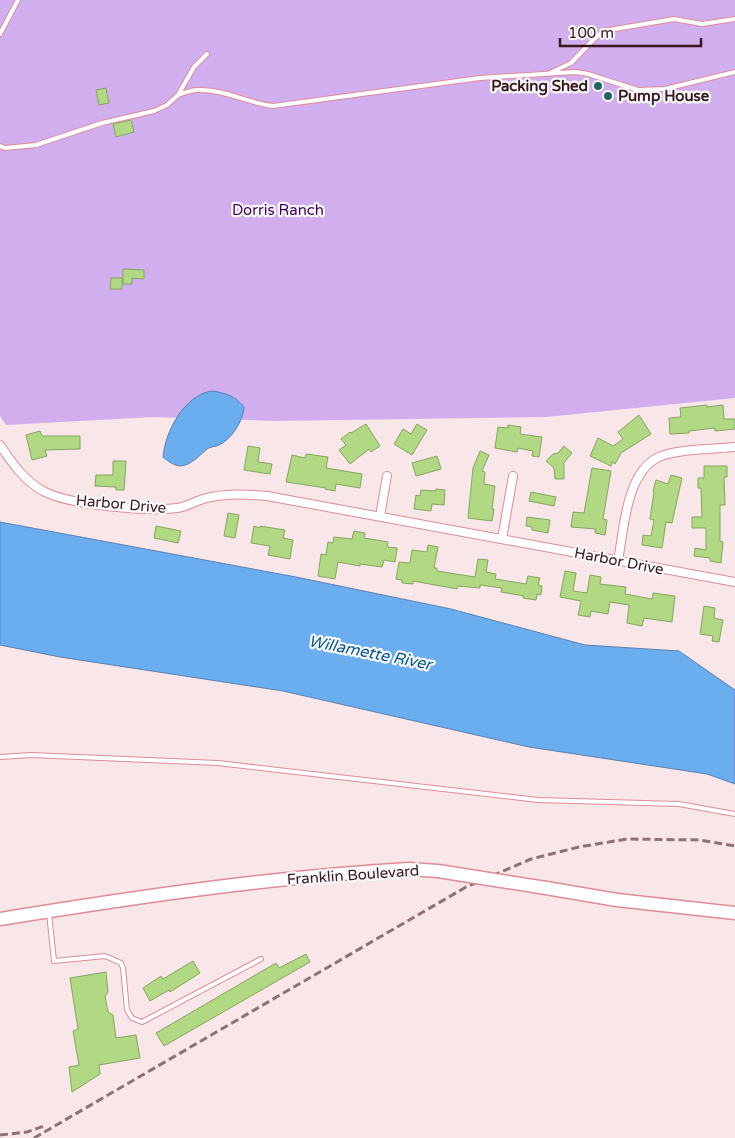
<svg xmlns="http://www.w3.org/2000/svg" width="735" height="1138" viewBox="0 0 735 1138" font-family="'Varela Round',sans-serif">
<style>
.green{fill:#d1afef}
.water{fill:#6aaef0;stroke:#5b81b1}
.building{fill:#b1d883;stroke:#85a55f}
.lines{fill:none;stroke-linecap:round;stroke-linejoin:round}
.service-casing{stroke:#df8b99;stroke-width:6}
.minor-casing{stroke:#df8b99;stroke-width:10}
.primary-casing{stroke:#df8b99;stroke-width:15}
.service{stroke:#fff;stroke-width:4}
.minor{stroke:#fff;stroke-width:8}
.primary{stroke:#fff;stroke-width:12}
.rail{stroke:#8c7276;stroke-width:3;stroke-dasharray:8 4;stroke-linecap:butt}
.primary-bridge-casing{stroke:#df8b99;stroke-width:15;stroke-linecap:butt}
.primary-bridge{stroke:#fff;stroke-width:12}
.poi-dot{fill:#1d6864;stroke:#f8f8f8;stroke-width:2}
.labels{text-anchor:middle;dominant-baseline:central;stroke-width:4.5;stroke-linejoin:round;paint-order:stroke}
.poi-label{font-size:15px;font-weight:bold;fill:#38181e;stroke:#f8f8f8;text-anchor:end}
.park-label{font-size:15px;fill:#400061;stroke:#f8f8f8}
.street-label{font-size:15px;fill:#38181e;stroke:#f8f8f8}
.water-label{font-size:16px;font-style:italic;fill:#085893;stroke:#f8f8f8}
</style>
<rect width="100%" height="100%" fill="#f9e6e8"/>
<!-- green -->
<path class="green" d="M0,0H735V398L546,417L276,421L153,417L6,425L0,416Z"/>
<!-- water -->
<path class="water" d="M212,391C226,393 235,396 244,407C243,421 232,439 219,445C215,447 211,446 207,449C200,455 191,465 181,466C174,466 168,461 163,457C165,432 184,395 212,391Z
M0,522L296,577L451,609L585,645L679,651L735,690V784L707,774L529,747L283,691L60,657L0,645Z"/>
<!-- building -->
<path class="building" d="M106,88L109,103L99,105L96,90Z
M131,120L134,132L116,137L113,124Z
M123,269L144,270V279L132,278V284H123Z
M111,278H122V289H110Z
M707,405V407L723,405L724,419H735V429L715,431V428L689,431V433L670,434L669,418L681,417L680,408Z
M639,415L651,434L621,453L615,464L612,462L611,466L590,456L598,438L613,446L623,439L618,432Z
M366,424L380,446L371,452L369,449L350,464L339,450L346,445L341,439L350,432L351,433Z
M417,424L427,430L412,455L394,444L403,429L411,434Z
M508,425L521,427L520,434L542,437L539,457L532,456L533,451L518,448L517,452L495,448L498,427L508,428Z
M40,431L42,436H80V449L45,450L47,456L32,460L26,435Z
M248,446L260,448L258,462L272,464L270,474L244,470Z
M564,446L572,453L563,464H564V479H555L554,468L546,461L553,454L558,453Z
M480,451L489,455L482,471L485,472L484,484L495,486L492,509H494L492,521L468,518L473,468Z
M306,454L328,457L326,468L362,474L360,488L336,484L335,491L325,489L326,488L286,482L292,455L305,458Z
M437,456L441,469L416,476L412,463Z
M113,461H126L124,490H116V487L95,486L96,475H113Z
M704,466H727V477H724L725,505H720V541L723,542L721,563L710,561V558L694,556L695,548L706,550V528H692V517H702L701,488H698V478H704Z
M592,468L611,471L603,519L607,520L605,535L595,533L596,529L571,527L573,512L584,513Z
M671,475L682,478L672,523L666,522L662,548L642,545L643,535L651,536L654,520L650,519L654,492L653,491L656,480L668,484Z
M436,489L445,490L444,505L432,504L431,511L414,509L416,495L420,496L421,490L436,491Z
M531,492L556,497L554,506L529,501Z
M228,513L239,515L235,538L224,536Z
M527,517L550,520L548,533L532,530V527L526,526Z
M156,526L181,531L178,543L154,538Z
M254,526L260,528V526L285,530L283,538L293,540L290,559L268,555L270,546L251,543Z
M354,531L365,533L364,538L388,542L387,547L397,548L395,562L384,560L382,567L360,564V566L338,562L335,579L318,576L321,554L326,555L328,542L333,543L334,537L352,539Z
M428,545L438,547L434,568H437V571L475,577L478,559L488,560L486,572L496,574L495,579L526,584L528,576L540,578L538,585L542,586L541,595L537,594L536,600L523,598L524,596L501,592L502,588L480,585V588L458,586L457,589L413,581V584L402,583V580L396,579L399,562L410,563L412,550L427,552Z
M565,571L576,573L573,591L587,593L590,575L601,577L600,584L626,587L625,594L652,599L653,593L675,596L672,622L644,618L642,626L627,623L629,605L610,602L608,614L591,611L590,617L578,615L581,601L560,597Z
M704,606L715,608L714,618L723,620L719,642L712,641L713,636L700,634Z
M306,954L310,962L164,1046L156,1033L276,963L279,968Z
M193,961L200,973L170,992L169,990L150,1001L143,988L161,976L163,979Z
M106,972L108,992L105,996L108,1012L113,1015L116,1038L136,1035L140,1058L99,1065L100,1074L72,1092L69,1067L79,1065L73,1031L78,1029L70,978Z"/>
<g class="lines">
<!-- service casing -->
<g class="service-casing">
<path id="service" d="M0,34L18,0
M550,73L571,63L592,41L603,31L674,19L702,24L735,19
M178,95C184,93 191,90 197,90C223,89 248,103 273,106L480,78L575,72L588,74L638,90L665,89L735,72
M0,146L5,148L36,145L102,123L154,111L167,105L178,95L194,67L207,54
M0,757L31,755L218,763L538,800L679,804L735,814
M49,913L54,961L105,956L121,963L123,968L127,1010L132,1018L142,1022L261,959"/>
</g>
<!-- minor casing -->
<g class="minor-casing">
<path id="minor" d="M0,445C12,463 25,482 45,492C72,505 146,512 177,508C186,507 194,502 203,499C225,493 245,494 267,496L735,582
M380,516L387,476
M502,539L513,476
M618,561C624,529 626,472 659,457C677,449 714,449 735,447"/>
</g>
<!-- primary casing -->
<g class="primary-casing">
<path id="primary" d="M546,888L617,900L735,913
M0,919C136,897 271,877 409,869"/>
</g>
<!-- service -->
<use href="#service" class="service"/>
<!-- minor -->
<use href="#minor" class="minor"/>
<!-- primary -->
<use href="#primary" class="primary"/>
<!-- rail -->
<path class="rail" d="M0,1135L27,1132L44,1126
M34,1138L466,887L531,859L579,847L627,839L700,840L735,846"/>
<!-- primary-bridge casing -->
<g class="primary-bridge-casing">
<path id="primary-bridge" d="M409,869L438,871L546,888"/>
</g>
<!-- primary-bridge -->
<use href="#primary-bridge" class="primary-bridge"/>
</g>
<!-- markers -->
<g class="poi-dot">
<circle cx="598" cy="86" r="5"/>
<circle cx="608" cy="96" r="5"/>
</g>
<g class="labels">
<!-- poi labels -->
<g class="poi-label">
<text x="588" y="86">Packing Shed</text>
<text x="618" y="96" text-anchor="start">Pump House</text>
</g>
<!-- park labels -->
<g class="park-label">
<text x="278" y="210">Dorris Ranch</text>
</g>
<!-- street labels -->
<g class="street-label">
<text transform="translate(121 504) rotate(5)">Harbor Drive</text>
<text transform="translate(619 561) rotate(11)">Harbor Drive</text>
<text transform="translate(353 875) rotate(-4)">Franklin Boulevard</text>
</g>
<!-- water labels -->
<g class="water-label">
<text transform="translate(370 653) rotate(11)">Willamette River</text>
</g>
</g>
<!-- scale -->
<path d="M560 38v8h141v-8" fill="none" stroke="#38181e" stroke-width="2.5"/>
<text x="568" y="38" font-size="15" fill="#38181e" stroke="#f8f8f8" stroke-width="4" paint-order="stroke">100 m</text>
</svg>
